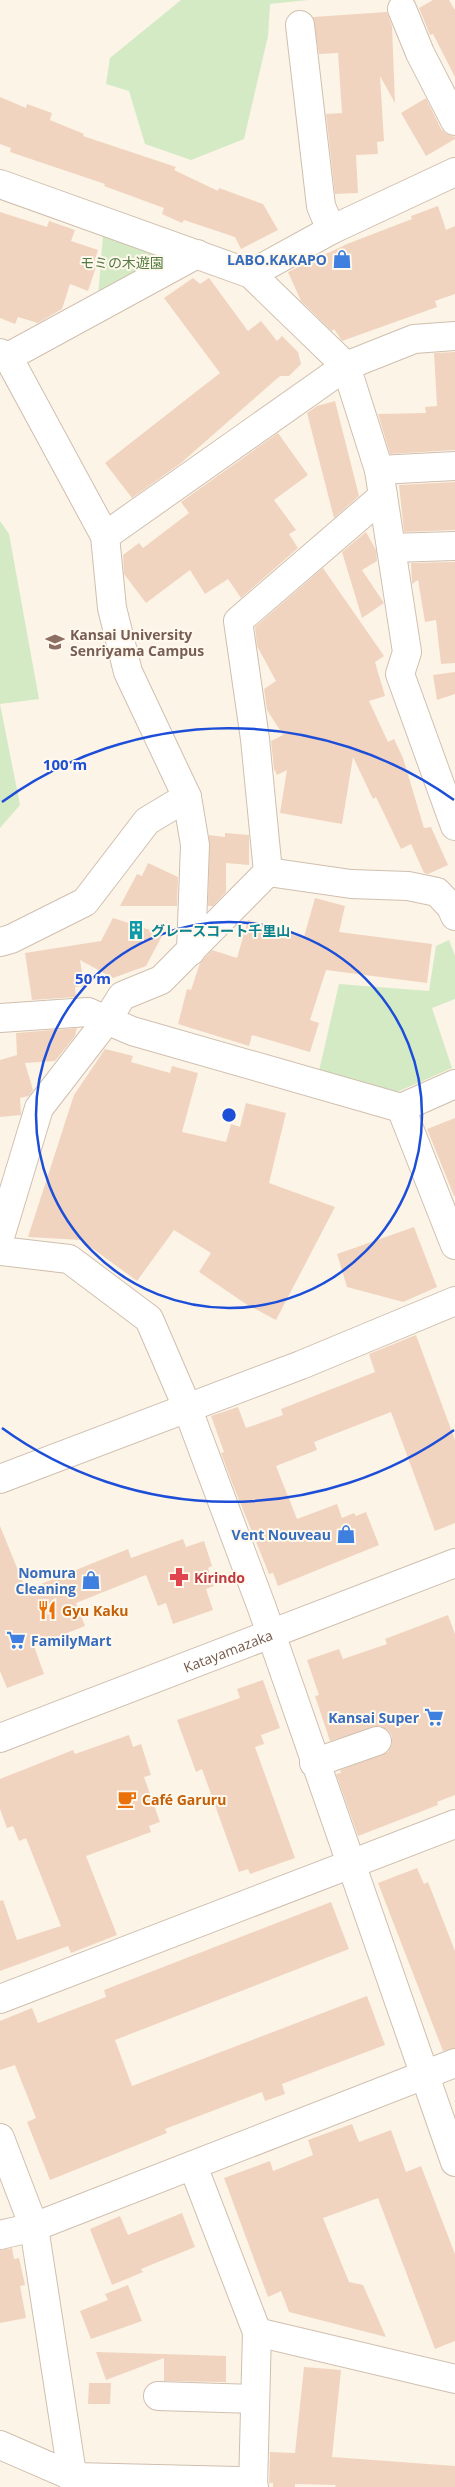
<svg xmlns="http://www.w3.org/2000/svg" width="455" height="2487" viewBox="0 0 455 2487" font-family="'Open Sans','Noto Sans JP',sans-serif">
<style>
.green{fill:#d3eac5}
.building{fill:#f1d4bf}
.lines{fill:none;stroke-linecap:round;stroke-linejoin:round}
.minor-casing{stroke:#d0bfaf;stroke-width:30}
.minor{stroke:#fff;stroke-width:28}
.ring{fill:none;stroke:#1d4ed8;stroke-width:2.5}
.labels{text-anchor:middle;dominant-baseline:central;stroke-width:4;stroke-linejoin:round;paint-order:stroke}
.shop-label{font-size:14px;font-weight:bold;fill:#366cbe;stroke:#fff8ed;text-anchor:end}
.park-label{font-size:14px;fill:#537b43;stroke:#fff8ed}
.education-label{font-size:14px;font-weight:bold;fill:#785e54;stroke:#fff8ed;text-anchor:start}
.culture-label{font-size:14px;font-weight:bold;fill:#0d838f;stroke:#fff8ed;text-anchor:start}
.health-label{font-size:14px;font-weight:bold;fill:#be3a42;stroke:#fff8ed;text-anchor:start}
.food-label{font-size:14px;font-weight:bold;fill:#c56008;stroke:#fff8ed;text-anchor:start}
.street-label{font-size:14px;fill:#765b4b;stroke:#fff8ed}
.centre{fill:#1d4ed8;stroke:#fff8ed;stroke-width:2.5}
.ring-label{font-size:15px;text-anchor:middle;font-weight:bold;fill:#1d4ed8;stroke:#fff8ed;stroke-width:4;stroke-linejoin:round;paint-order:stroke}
</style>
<rect width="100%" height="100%" fill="#fcf4e7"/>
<!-- green -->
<path class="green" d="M181,0H308L270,4L268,36L244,139L191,160L145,144L129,91L106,84L110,58Z
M103,235L153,253L154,265L98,297Z
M0,521L9,534L39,699L0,704L20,805L0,828Z
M449,940L455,956V999L432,1008L452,1068L397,1092L319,1071L339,984L429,991L436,946Z"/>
<!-- building -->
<path class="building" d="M433,0H449L455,10V77L433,34L430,35L428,30L419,8Z
M387,12L392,26L395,103L380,76L384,141L377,142L378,154L356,155L358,193L335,194L326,114L342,113L338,53L319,54L313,17Z
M0,97L26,108L27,104L52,113L50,120L84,134L83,136L176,167L174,170L218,191L219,188L263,204L278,230L241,249L235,237L184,220L182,223L162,214L164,208L104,186L105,184L10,152L11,148L0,144Z
M426,98L441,129L447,134L455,137V139L426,156L401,113Z
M438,206L446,230L455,226V294L435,301L437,307L342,341L334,329L332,331L301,301L288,272L347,244L412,219L411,216Z
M0,212L47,227L49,221L75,230L71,241L98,250L94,263L97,264L88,291L70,284L62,309L38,323L18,317L15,324L0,318Z
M193,278L200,284L209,278L248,331L261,321L277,341L282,336L298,352L301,364L289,376H280L181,463L132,498L105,463L220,373L164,298Z
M455,352V450L390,454L378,414L426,413L425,407L437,406L434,353Z
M335,401L359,496L334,518L307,413L317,406Z
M278,433L308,475L274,500L296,530L289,534L298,548L241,598L228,579L205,594L190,570L146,603L124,574L123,555L139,543L143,548L189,513L181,502Z
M455,482V530L404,532L399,485Z
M366,532L376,550L377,561L362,570L384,603L362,618L342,552Z
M455,562V663L441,664L436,620L425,622L418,580L412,584L411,563Z
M323,568L384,656L375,662L385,696L369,701L388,742L394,739L403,758L424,828L431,827L448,865L428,874L424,873L411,844L401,849L376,797L373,799L353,757L342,824L280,813L287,770L277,775L274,769L271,741L283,735L267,710L264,689L276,681L257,646L255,627Z
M455,672V694L437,700L433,675Z
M225,833L249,835V865L226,863V892L213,906H208L209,835L225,837Z
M148,863L178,877L177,906H120L137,874L142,876Z
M315,898L345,906L339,932L432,944L427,983L326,970L310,1020L319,1023L310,1052L252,1035L249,1046L178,1024L187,989L191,990L200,963L212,950L237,958L248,920L304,937Z
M113,918L163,934L146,966L113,978L80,960L84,986L75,987L76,997L32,1000L25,953L101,941Z
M77,1028L75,1036L55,1061L25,1063L33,1090L29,1096L20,1098L21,1115L0,1117V1060L17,1055L16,1033Z
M105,1049L133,1056L131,1062L170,1073L172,1066L198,1073L182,1132L226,1142L231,1124L240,1127L246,1103L286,1113L269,1183L335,1207L276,1320L246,1304L199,1272L211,1253L174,1230L137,1281L81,1240L28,1237L74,1095Z
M455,1118V1196H454L427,1129Z
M414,1227L437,1287L403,1302L347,1287L337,1254Z
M416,1335L455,1440V1523L435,1531L391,1412L314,1442L317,1450L276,1466L297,1519L337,1504L342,1518L354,1513L356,1516L366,1512L379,1545L278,1586L273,1573L269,1574L233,1485L221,1453L224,1452L211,1416L238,1407L246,1428L283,1415L281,1409L375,1372L369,1354Z
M0,1526L26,1590L128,1549L131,1558L183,1539L186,1547L204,1541L212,1566L208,1568L214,1586L206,1589L213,1610L173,1624L166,1603L158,1606L146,1575L76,1603L85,1626L34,1646L44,1674L7,1688L0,1671Z
M448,1615L455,1634V1795L437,1802L438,1805L358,1836L336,1774L341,1773L340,1770L388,1752L392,1744V1736L388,1730L379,1726L330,1741L315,1696L319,1695L307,1660L339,1649L343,1659L387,1644L385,1639Z
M263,1680L280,1728L261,1735L264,1744L255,1747L295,1858L250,1874L248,1869L239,1872L202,1769L196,1772L177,1720L240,1698L237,1689Z
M129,1735L133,1747L141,1744L151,1775L144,1777L160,1822L149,1826L151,1832L86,1856L117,1935L71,1953L68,1946L0,1971V1901L3,1900L17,1940L61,1926L26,1838L19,1841L13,1826L7,1828L0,1809V1779L73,1750L75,1754Z
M417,1868L424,1884L428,1882L455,1951V2048L443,2051L378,1883Z
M331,1902L349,1949L115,2040L132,2086L367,1996L385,2045L282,2084L285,2094L265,2101L262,2092L165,2129L167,2133L50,2180L27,2122L36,2118L15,2065L0,2070V2021L32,2008L38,2023L106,1997L104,1990Z
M352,2124L359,2142L391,2130L406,2172L421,2166L455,2254V2341L435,2349L378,2198L323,2218L349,2282L363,2285L386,2337L289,2312L281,2291L268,2297L224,2178L270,2161L273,2171L313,2155L308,2140Z
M182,2213L195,2247L141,2269L143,2272L112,2285L90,2229L120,2216L128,2235Z
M12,2248L14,2259L19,2258L25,2285L20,2286L26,2318L0,2323V2250Z
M128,2285L142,2321L91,2339L80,2311L108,2300L105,2294Z
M96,2352L226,2356V2382L164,2381V2358L106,2380Z
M304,2367L341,2370L332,2457L455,2466V2487H335L336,2485L295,2484V2487H273V2483H269L270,2452L295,2453Z
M89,2383H111L110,2404H88Z"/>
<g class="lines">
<!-- minor casing -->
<g class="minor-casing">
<g id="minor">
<path d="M402,9L420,53L455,121"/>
<path d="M300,25L321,206L331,230"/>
<path d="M0,184L251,274L346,366L379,470L407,652L400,674L455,826"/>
<path d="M251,274L331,230L455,172"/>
<path d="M0,353L8,357L105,536L112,608L128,672L187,797L195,845L191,951"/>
<path d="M8,357L197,254"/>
<path d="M379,470L455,466"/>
<path d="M105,536L346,366L414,339L455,336"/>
<path d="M391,548L455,546"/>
<path d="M268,872L255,739L238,621L383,496"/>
<path d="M268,872L351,884L408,886L437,892L451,907L455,916"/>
<path d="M0,942L11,939L85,902L147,821L187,797"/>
<path d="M0,1018L88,1012L132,1031L401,1108L455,1084"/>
<path d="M401,1108L455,1245"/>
<path d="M0,1237L39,1108L107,1020L122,996L161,980L268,872"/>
<path d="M0,1251L69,1259L149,1319L187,1407L262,1608L455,2162"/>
<path d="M0,1479L301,1365L455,1301"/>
<path id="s1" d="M0,1738L455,1563"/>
<path d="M314,1763L377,1741"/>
<path d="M0,1999L455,1824"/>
<path d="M0,2138L34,2227L74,2487"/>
<path d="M193,2166L257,2332L253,2487"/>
<path d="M0,2235L34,2227L455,2063"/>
<path d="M257,2332L455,2379"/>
<path d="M158,2396L255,2399"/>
<path d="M0,2445L74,2477L238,2481L254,2487"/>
</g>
</g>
<!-- minor -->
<use href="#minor" class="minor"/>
</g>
<!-- distance rings -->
<g class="ring">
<circle cx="229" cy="1115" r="193"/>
<path d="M454 1430A387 387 0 0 1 2 1428M2 802A387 387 0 0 1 454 800"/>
</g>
<!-- icons -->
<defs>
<g id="shop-bare" transform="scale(1.5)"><path d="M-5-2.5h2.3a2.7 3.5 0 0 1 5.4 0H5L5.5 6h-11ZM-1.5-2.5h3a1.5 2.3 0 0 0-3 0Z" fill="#3f7fe0" stroke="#fff8ed" stroke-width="2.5" paint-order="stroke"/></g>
<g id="university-bare" transform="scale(1.5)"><path d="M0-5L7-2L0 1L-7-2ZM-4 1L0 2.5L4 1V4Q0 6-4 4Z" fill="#8d6e63" stroke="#fff8ed" stroke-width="2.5" paint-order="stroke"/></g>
<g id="building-bare" transform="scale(1.5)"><path d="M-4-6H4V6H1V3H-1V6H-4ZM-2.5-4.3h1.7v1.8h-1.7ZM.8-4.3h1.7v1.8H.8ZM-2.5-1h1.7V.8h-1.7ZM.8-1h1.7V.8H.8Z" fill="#0f9aa8" stroke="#fff8ed" stroke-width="2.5" paint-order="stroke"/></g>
<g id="pharmacy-bare" transform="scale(1.5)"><path d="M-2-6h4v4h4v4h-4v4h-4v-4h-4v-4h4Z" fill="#e0444e" stroke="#fff8ed" stroke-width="2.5" paint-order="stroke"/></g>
<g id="restaurant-bare" transform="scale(1.5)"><path d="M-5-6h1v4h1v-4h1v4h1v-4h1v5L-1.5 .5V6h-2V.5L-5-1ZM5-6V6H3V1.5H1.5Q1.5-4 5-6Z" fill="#e8710a" stroke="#fff8ed" stroke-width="2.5" paint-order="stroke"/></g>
<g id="supermarket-bare" transform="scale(1.5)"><path d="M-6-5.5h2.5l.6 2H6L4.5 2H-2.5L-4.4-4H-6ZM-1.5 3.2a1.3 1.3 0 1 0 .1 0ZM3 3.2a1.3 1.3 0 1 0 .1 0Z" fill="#3f7fe0" stroke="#fff8ed" stroke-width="2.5" paint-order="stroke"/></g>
<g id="cafe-bare" transform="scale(1.5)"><path d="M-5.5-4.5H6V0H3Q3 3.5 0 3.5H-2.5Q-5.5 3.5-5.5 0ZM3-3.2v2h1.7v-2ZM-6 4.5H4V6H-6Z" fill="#e8710a" stroke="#fff8ed" stroke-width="2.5" paint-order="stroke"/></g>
</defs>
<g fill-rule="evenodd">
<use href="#shop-bare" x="342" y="259"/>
<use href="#university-bare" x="55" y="642"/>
<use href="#building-bare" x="136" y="930"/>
<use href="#shop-bare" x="346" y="1534"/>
<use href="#pharmacy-bare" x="179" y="1577"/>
<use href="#shop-bare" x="91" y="1580"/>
<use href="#restaurant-bare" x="47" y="1610"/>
<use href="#supermarket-bare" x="16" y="1640"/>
<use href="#supermarket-bare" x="434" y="1717"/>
<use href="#cafe-bare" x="127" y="1799"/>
</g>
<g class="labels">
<!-- shop labels -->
<g class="shop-label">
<text x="327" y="259">LABO.KAKAPO</text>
<text x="331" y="1534">Vent Nouveau</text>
<text x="76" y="1572">Nomura<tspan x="76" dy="16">Cleaning</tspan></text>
<text x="31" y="1640" text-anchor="start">FamilyMart</text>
<text x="419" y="1717">Kansai Super</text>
</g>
<!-- park labels -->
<g class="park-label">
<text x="122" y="262">モミの木遊園</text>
</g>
<!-- education labels -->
<g class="education-label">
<text x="70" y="634">Kansai University<tspan x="70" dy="16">Senriyama Campus</tspan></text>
</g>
<!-- culture labels -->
<g class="culture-label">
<text x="151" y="930">グレースコート千里山</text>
</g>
<!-- health labels -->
<g class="health-label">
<text x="194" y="1577">Kirindo</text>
</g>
<!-- food labels -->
<g class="food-label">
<text x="62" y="1610">Gyu Kaku</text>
<text x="142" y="1799">Café Garuru</text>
</g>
<!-- street labels -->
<g class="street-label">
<text stroke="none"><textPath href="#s1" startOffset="244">Katayamazaka</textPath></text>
</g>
</g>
<circle cx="229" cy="1115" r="8" class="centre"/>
<g class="ring-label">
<text x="65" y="770">100 m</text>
<text x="93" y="984">50 m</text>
</g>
</svg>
